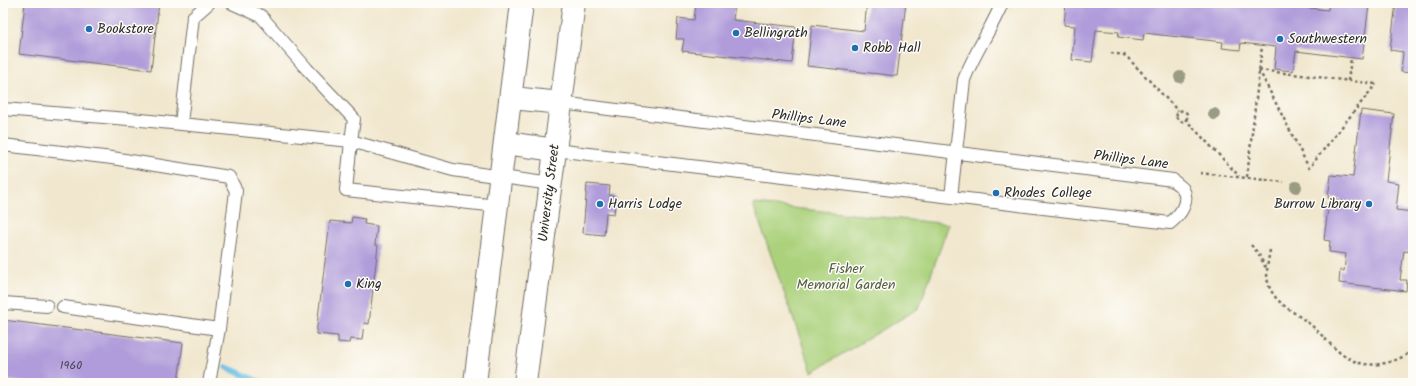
<svg xmlns="http://www.w3.org/2000/svg" width="1416" height="386" viewBox="0 0 1416 386" font-family="Kalam,sans-serif">
<style>
.green{fill:#abd17c;stroke:#6b7e54}
.lines{fill:none;stroke-linecap:round;stroke-linejoin:round}
.stream{stroke:#66bee3;stroke-width:6}
.building{fill:#b09cda}
.service-casing{stroke:#706d64;stroke-width:14}
.secondary-casing{stroke:#706d64;stroke-width:24}
.path{stroke:#706d64;stroke-width:2.5;stroke-dasharray:3 3;stroke-linecap:butt}
.service{stroke:#fff;stroke-width:12}
.secondary{stroke:#fff;stroke-width:22}
.tree{fill:#999b82}
.poi-dot{fill:#1f6fb2;stroke:#fdfcf7;stroke-width:1.5}
.labels{text-anchor:middle;dominant-baseline:central;stroke-width:3;stroke-linejoin:round;paint-order:stroke}
.number-label{font-size:12px;fill:#4c4757}
.poi-label{font-size:14px;fill:#2b2b2b;stroke:#fdfcf7;text-anchor:start}
.street-label{font-size:14px;fill:#2b2b2b;stroke:#fdfcf7}
.park-label{font-size:14px;fill:#515d43;stroke:#fdfcf7}
</style>
<rect width="100%" height="100%" fill="#fdfcf7"/>
<filter id="ink" filterUnits="userSpaceOnUse"><feTurbulence type="fractalNoise" baseFrequency=".025" numOctaves="2"/><feDisplacementMap in="SourceGraphic" scale="8" xChannelSelector="R" yChannelSelector="G"/><feConvolveMatrix kernelMatrix="1 2 1 2 8 2 1 2 1" color-interpolation-filters="sRGB"/></filter>
<filter id="wash" filterUnits="userSpaceOnUse"><feTurbulence type="fractalNoise" baseFrequency=".012" numOctaves="4" result="noise"/><feDisplacementMap in="SourceGraphic" scale="16" xChannelSelector="R" yChannelSelector="G"/><feGaussianBlur stdDeviation="0.9" result="paint"/><feColorMatrix in="noise" values="0 0 0 0 0 0 0 0 0 0 0 0 0 0 0 0 0 1.4 0 .05"/><feComposite in="paint" operator="in"/></filter>
<g filter="url(#wash)">
<rect width="100%" height="100%" fill="#f1e7ce"/>
<!-- green -->
<path class="green" d="M753,204L949,224L919,308L812,372Z"/>
<g class="lines">
<!-- stream -->
<path class="stream" d="M226,367L262,383"/>
</g>
<g id="blocks">
<!-- building -->
<path class="building" d="M25,3H159L151,70L19,54Z
M696,3H735L733,20L796,27L792,63L682,51L684,39H676L678,18L694,20Z
M867,3H906L897,76L807,66L812,25L864,31Z
M1066,3H1265L1328,10L1329,3L1369,5L1362,59L1296,51L1293,71L1274,69L1276,47L1241,43L1240,50L1222,48L1223,42L1144,33L1143,40L1118,37L1119,32L1096,30L1092,62L1072,60L1075,26L1064,25Z
M1396,3H1413V73L1401,72L1403,52L1390,50Z
M1361,110L1394,114L1386,181L1399,183L1396,210L1413,212V252L1404,251L1400,280H1407L1406,291L1339,283L1340,270L1344,271L1346,254L1329,252L1330,241L1324,240L1328,208L1340,210L1342,200L1328,198L1331,175L1353,177Z
M587,184L610,186L609,195L616,196L614,214L606,213L604,235L583,233Z
M352,217L365,219L364,224L377,226L375,245H378L369,324L364,323L362,340L350,339L349,343L338,342V336L316,334L330,221L351,223Z
M3,320L183,343L178,383H29L3,380Z"/>
</g>
</g>
<g filter="url(#ink)">
<use href="#blocks" fill-opacity="0" stroke="#706d64" stroke-width="1"/>
<g class="lines">
<!-- service casing -->
<g class="service-casing">
<path id="service" d="M3,109L141,120L351,141L354,119L307,69L261,16L232,3
M181,124L193,17L209,3
M3,145L112,158L229,177L236,191L219,329L209,383
M555,150L1170,223C1180,215 1190,202 1183,189C1181,186 1175,183 1173,180L561,103
M951,197L964,80C974,53 991,30 1002,3
M498,206L346,190L351,141L453,170L551,184
M3,303L47,306
M63,307L219,329"/>
</g>
<!-- secondary casing -->
<g class="secondary-casing">
<path id="secondary" d="M512,98L561,103
M506,143L555,150
M475,383L522,3
M525,383L574,3"/>
</g>
<!-- path -->
<path class="path" d="M1111,53L1124,55L1128,58L1178,111
M1259,70L1309,168L1376,84
M1259,70L1376,84
M1348,81L1351,58
M1176.5 116a5.5 5.5 0 1 1 11 0a5.5 5.5 0 1 1-11 0Z
M1185,119L1239,176
M1200,173L1284,182
M1247,177L1262,46
M1251,245L1258,253L1267,270
M1270,250C1268,262 1265,274 1269,286C1276,305 1297,313 1311,325C1324,336 1335,352 1350,359C1369,370 1397,363 1413,350"/>
<!-- service -->
<use href="#service" class="service"/>
<!-- secondary -->
<use href="#secondary" class="secondary"/>
</g>
<!-- trees -->
<g class="tree">
<circle cx="1180" cy="77" r="6"/>
<circle cx="1214" cy="114" r="6"/>
<circle cx="1296" cy="187" r="6"/>
</g>
</g>
<!-- markers -->
<g class="poi-dot">
<circle cx="89" cy="29" r="4"/>
<circle cx="736" cy="33" r="4"/>
<circle cx="1280" cy="39" r="4"/>
<circle cx="855" cy="48" r="4"/>
<circle cx="996" cy="193" r="4"/>
<circle cx="600" cy="204" r="4"/>
<circle cx="1369" cy="204" r="4"/>
<circle cx="348" cy="284" r="4"/>
</g>
<g class="labels">
<!-- number labels -->
<g class="number-label">
<text x="71" y="365">1960</text>
</g>
<!-- poi labels -->
<g class="poi-label">
<text x="97" y="29">Bookstore</text>
<text x="744" y="33">Bellingrath</text>
<text x="1288" y="39">Southwestern</text>
<text x="863" y="48">Robb Hall</text>
<text x="1004" y="193">Rhodes College</text>
<text x="608" y="204">Harris Lodge</text>
<text x="1361" y="204" text-anchor="end">Burrow Library</text>
<text x="356" y="284">King</text>
</g>
<!-- street labels -->
<g class="street-label">
<text transform="translate(809 119) rotate(7)">Phillips Lane</text>
<text transform="translate(1131 160) rotate(7)">Phillips Lane</text>
<text transform="translate(549 193) rotate(-83)">University Street</text>
</g>
<!-- park labels -->
<g class="park-label">
<text x="846" y="269">Fisher<tspan x="846" dy="16">Memorial Garden</tspan></text>
</g>
</g>
<!-- margin -->
<rect width="1416" height="386" fill="none" stroke="#fdfcf7" stroke-width="16"/>
</svg>
